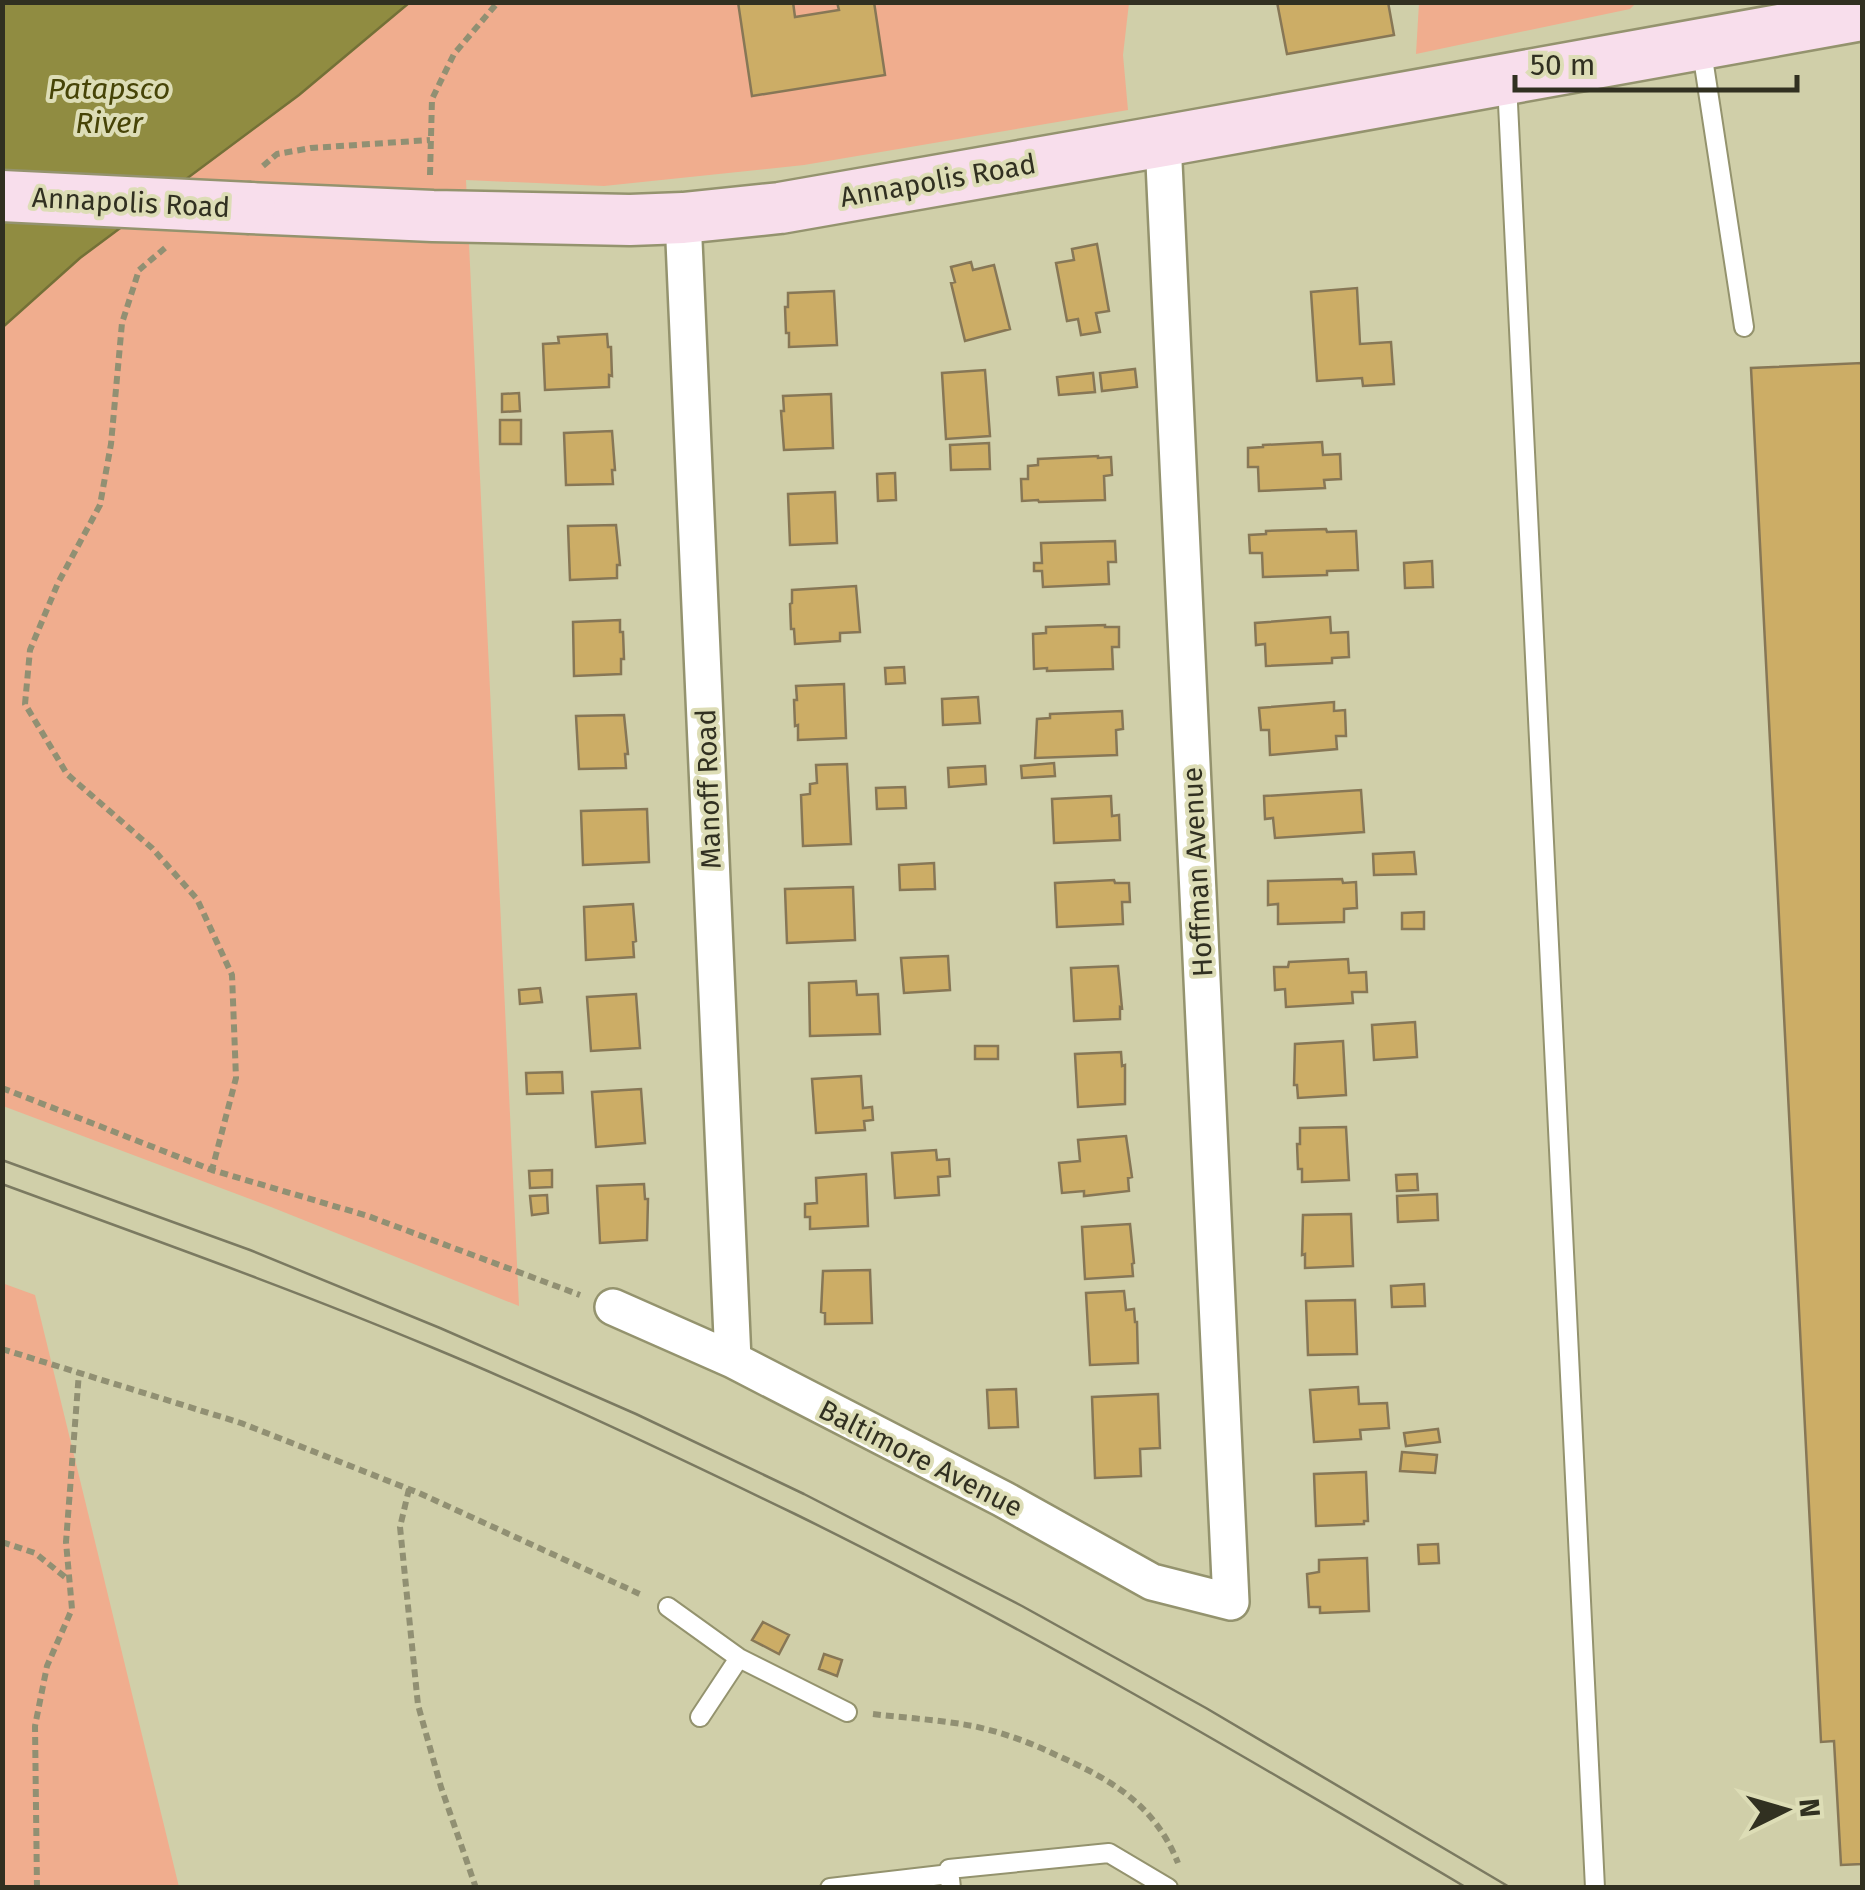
<svg xmlns="http://www.w3.org/2000/svg" width="1865" height="1890" font-family="'Fira Sans',sans-serif">
<style>
.green{fill:#f0ad8e}
.water{fill:#908c41;stroke:#747037;stroke-width:2.5}
.building{fill:#ccad66;stroke:#877756;stroke-width:2.5}
.lines{fill:none;stroke-linecap:round;stroke-linejoin:round}
.service-casing{stroke:#94936e;stroke-width:22}
.minor-casing{stroke:#94936e;stroke-width:40}
.secondary-casing{stroke:#94936e;stroke-width:55}
.path{stroke:#919073;stroke-width:6;stroke-dasharray:8 5;stroke-linecap:butt}
.service{stroke:#fff;stroke-width:18}
.minor{stroke:#fff;stroke-width:35}
.secondary{stroke:#f8deec;stroke-width:50}
.tram{stroke:#7b7a61;stroke-width:2.5}
.secondary-bridge-casing{stroke:#94936e;stroke-width:55;stroke-linecap:butt}
.secondary-bridge{stroke:#f8deec;stroke-width:50}
.labels{text-anchor:middle;stroke-width:8;stroke-linejoin:round;paint-order:stroke}
.street-label{font-size:28px;fill:#313021;stroke:#ddddb6}
.water-label{font-size:30px;font-style:italic;fill:#474407;stroke:#ddddb6}
</style>
<rect width="100%" height="100%" fill="#d0cfa9"/>
<!-- green -->
<path class="green" d="M2,3H1129L1123,55L1128,110L804,165L604,186L466,180L519,1306L271,1207L3,1106Z
M1419,3V2L1636,3L1630,9L1416,54Z
M2,1283L35,1295L179,1887H3Z"/>
<!-- water -->
<path class="water" d="M8,2L409,3L299,95L80,258L3,327V5Z"/>
<!-- building -->
<path class="building" d="M738,2H793L795,17L839,10L837,2H874L885,75L752,96Z
M1277,2H1388L1394,35L1287,54Z
M1097,244L1109,311L1096,313L1100,332L1081,335L1078,319L1067,321L1056,263L1074,260L1072,249Z
M971,262L973,270L994,265L1010,329L965,341L951,283L955,282L951,267Z
M1357,288L1360,344L1391,342L1394,384L1363,386L1362,378L1317,381L1311,292Z
M834,291L837,345L789,347V333H786L785,307H788V293Z
M607,334L608,347H611L612,376L609,375V387L545,390L543,344L559,343L558,337Z
M1862,363V1864L1841,1865L1834,1741L1821,1742L1751,368Z
M1135,369L1137,387L1102,391L1100,373Z
M985,370L990,436L946,439L942,373Z
M1093,373L1095,392L1059,395L1057,377Z
M519,393L520,411L502,412V394Z
M831,394L833,448L784,450L781,411H784L783,396Z
M500,420H521V444H500Z
M612,431L615,470H612L613,484L566,485L564,433Z
M1322,442L1323,455L1340,454L1341,479L1324,480L1325,488L1259,491L1258,467H1248V448L1263,447V445Z
M989,443L990,469L951,470L950,445Z
M1098,456V458L1111,457L1112,475L1104,476L1105,500L1039,502L1038,500L1022,501L1021,479H1028V466L1038,465V459Z
M895,473L896,500L878,501L877,474Z
M835,492L837,543L790,545L788,494Z
M616,525L620,565H617V578L570,580L568,526Z
M1326,529L1327,532L1356,531L1358,570L1327,571V575L1263,577L1262,553H1250L1249,535L1266,534V531Z
M1115,541L1116,562H1108L1109,584L1043,587L1042,571H1034V563H1042L1041,543Z
M1432,561L1433,587L1405,588L1404,563Z
M856,586L860,632L840,633V641L795,644L794,629H791L790,604L792,603V590Z
M1330,617L1331,633L1348,632L1349,657L1332,658V663L1266,666L1265,644L1256,645L1255,623Z
M620,620V632H623L624,659H621V674L574,676L573,622Z
M1105,625V627H1119V647H1112L1113,669L1047,671V668L1034,669L1033,634L1046,633V627Z
M904,667L905,683L886,684L885,668Z
M844,684L846,738L798,740V725L795,726L794,700H797L796,686Z
M978,697L980,723L943,725L942,699Z
M1334,702V711L1345,710L1346,736H1336L1337,749L1270,755L1269,730H1261L1259,708Z
M1122,711L1123,729L1116,730L1117,755L1035,758L1037,719L1050,718V714Z
M624,715L628,754H625L626,768L579,769L576,716Z
M1054,763L1055,776L1022,778L1021,766Z
M847,764L851,844L803,846L801,795L810,794V784L817,783L816,765Z
M985,766L986,784L949,787L948,768Z
M905,787L906,808L877,809L876,788Z
M1361,790L1364,832L1275,838L1273,818L1265,819L1264,796Z
M1111,796L1112,816L1119,815L1120,840L1054,843L1052,799Z
M647,809L649,862L583,865L581,811Z
M1414,852L1416,874L1374,875L1373,854Z
M934,863L935,889L900,890L899,865Z
M1342,879L1343,883L1356,882L1357,908L1344,909V922L1278,924V904L1268,905V881Z
M1114,880L1115,883H1129L1130,902H1122L1123,924L1057,927L1055,883Z
M853,887L855,940L787,943L785,889Z
M633,904L636,941L633,942L634,957L586,960L584,907Z
M1424,912V929H1402V913Z
M948,956L950,990L904,993L901,958Z
M1348,959L1349,973L1366,972L1367,992H1352L1353,1003L1286,1007L1285,989L1275,990L1274,967H1288L1289,962Z
M1118,966L1122,1008L1120,1007V1019L1074,1021L1071,968Z
M856,981L857,995L878,994L880,1034L810,1036L809,983Z
M540,988L542,1002L520,1004L519,990Z
M636,994L640,1048L591,1051L587,997Z
M1415,1022L1417,1057L1374,1060L1372,1025Z
M1343,1041L1346,1095L1298,1098L1297,1085H1294L1295,1044Z
M975,1046H998V1059H975Z
M1121,1052L1122,1066L1125,1065V1104L1078,1107L1075,1054Z
M562,1072L563,1093L527,1094L526,1073Z
M861,1076L863,1108L872,1107L873,1120L864,1121L865,1130L816,1133L812,1079Z
M641,1089L645,1143L596,1147L592,1092Z
M1346,1127L1349,1180L1302,1182V1169H1298L1297,1144H1300V1128Z
M1126,1136L1132,1177L1128,1178L1129,1191L1084,1196V1191L1062,1193L1059,1163L1080,1161L1078,1140Z
M936,1150L937,1160L949,1159L950,1176L938,1177L939,1195L895,1198L892,1153Z
M552,1170V1187L530,1188L529,1171Z
M866,1174L868,1226L810,1229V1217H805V1204L817,1203L816,1178Z
M1417,1174L1418,1190L1397,1191L1396,1175Z
M644,1184L645,1199H648L647,1240L600,1243L597,1186Z
M1437,1194L1438,1220L1398,1222L1397,1196Z
M547,1195L548,1213L532,1215L530,1196Z
M1351,1214L1353,1266L1305,1268V1254L1302,1255L1303,1215Z
M1130,1224L1134,1263L1132,1264L1133,1276L1085,1279L1082,1227Z
M870,1270L872,1323L825,1324V1313L821,1312L823,1271Z
M1424,1284L1425,1306L1392,1307L1391,1286Z
M1124,1291L1126,1310L1134,1309L1135,1322H1137L1138,1363L1090,1365L1086,1293Z
M1355,1300L1357,1354L1308,1355L1306,1301Z
M1358,1387L1359,1404L1387,1403L1389,1428L1360,1430L1361,1439L1314,1442L1310,1390Z
M1016,1389L1018,1427L989,1428L987,1390Z
M1158,1394L1160,1448L1140,1449L1141,1476L1095,1478L1092,1397Z
M1438,1429L1440,1442L1406,1446L1404,1433Z
M1402,1452L1437,1455L1435,1473L1400,1471Z
M1366,1472L1368,1521H1364V1524L1316,1526L1314,1474Z
M1438,1544L1439,1563L1419,1564L1418,1545Z
M1367,1558L1369,1611L1320,1613V1607H1309L1307,1574L1319,1572V1560Z
M763,1622L789,1635L779,1654L752,1640Z
M824,1654L842,1660L837,1676L819,1669Z"/>
<g class="lines">
<defs>
<path id="service" d="M1701,45L1744,327
M1507,83L1595,1888
M668,1607L739,1658L847,1712
M700,1717L739,1658
M830,1888L950,1874
M951,1888L949,1869L1109,1853L1168,1888"/>
<path id="minor" d="M683,218L733,1360
M613,1307L733,1360L1003,1499L1152,1582L1231,1602L1163,141"/>
<path id="secondary" d="M250,208L433,216L630,220L683,218L780,208L1163,141L1862,15"/>
</defs>
<!-- service casing -->
<use href="#service" class="service-casing"/>
<!-- minor casing -->
<use href="#minor" class="minor-casing"/>
<!-- secondary casing -->
<use href="#secondary" class="secondary-casing"/>
<!-- path -->
<path class="path" d="M263,166L277,154L311,148L430,140
M430,175L432,99L454,54L498,2
M165,248L139,270L122,323L111,444L100,505L58,583L30,650L25,704L67,774L152,848L197,899L232,975L236,1078L212,1170
M2,1088L212,1170L368,1216L580,1295
M2,1349L241,1423L419,1493L644,1596
M409,1489L400,1527L418,1705L441,1787L476,1888
M2,1542L35,1553L70,1581
M873,1714C906,1718 941,1720 973,1726C1001,1732 1029,1742 1054,1754C1110,1779 1154,1803 1178,1863
M37,1888L35,1726L47,1666L72,1609L66,1542L79,1372"/>
<!-- service -->
<use href="#service" class="service"/>
<!-- minor -->
<use href="#minor" class="minor"/>
<!-- secondary -->
<use href="#secondary" class="secondary"/>
<!-- tram -->
<path class="tram" d="M2,1160L250,1250L440,1328L636,1414L804,1494L1022,1606L1206,1708L1511,1888
M2,1184C146,1237 290,1288 431,1347C554,1398 675,1456 795,1514C1025,1627 1246,1757 1467,1888"/>
<defs>
<path id="secondary-bridge" d="M2,196L250,208"/>
</defs>
<!-- secondary-bridge casing -->
<use href="#secondary-bridge" class="secondary-bridge-casing"/>
<!-- secondary-bridge -->
<use href="#secondary-bridge" class="secondary-bridge"/>
</g>
<g class="labels">
<!-- street labels -->
<g class="street-label">
<text transform="translate(938 180) rotate(-10)" y="10">Annapolis Road</text>
<text transform="translate(131 202) rotate(3)" y="10">Annapolis Road</text>
<text transform="translate(708 789) rotate(-92)" y="10">Manoff Road</text>
<text transform="translate(1197 872) rotate(-93)" y="10">Hoffman Avenue</text>
<text transform="translate(921 1458) rotate(27)" y="10">Baltimore Avenue</text>
</g>
<!-- water labels -->
<g class="water-label">
<text x="109" y="99">Patapsco<tspan x="109" dy="34">River</tspan></text>
</g>
</g>
<!-- border -->
<rect width="1865" height="1890" fill="none" stroke="#313021" stroke-width="10"/>
<!-- north arrow -->
<g transform="translate(1785 1810) rotate(85)" stroke="#ddddb6" stroke-width="8" paint-order="stroke">
<path d="M0-8L18 38L0 25L-18 38Z" fill="#313021"/>
<text y="-15" font-size="28" font-weight="bold" text-anchor="middle" fill="#313021">N</text>
</g>
<!-- scale -->
<path d="M1515 75v15h282v-15" fill="none" stroke="#313021" stroke-width="5"/>
<text x="1530" y="75" font-size="30" fill="#313021" stroke="#ddddb6" stroke-width="8" paint-order="stroke">50 m</text>
</svg>
